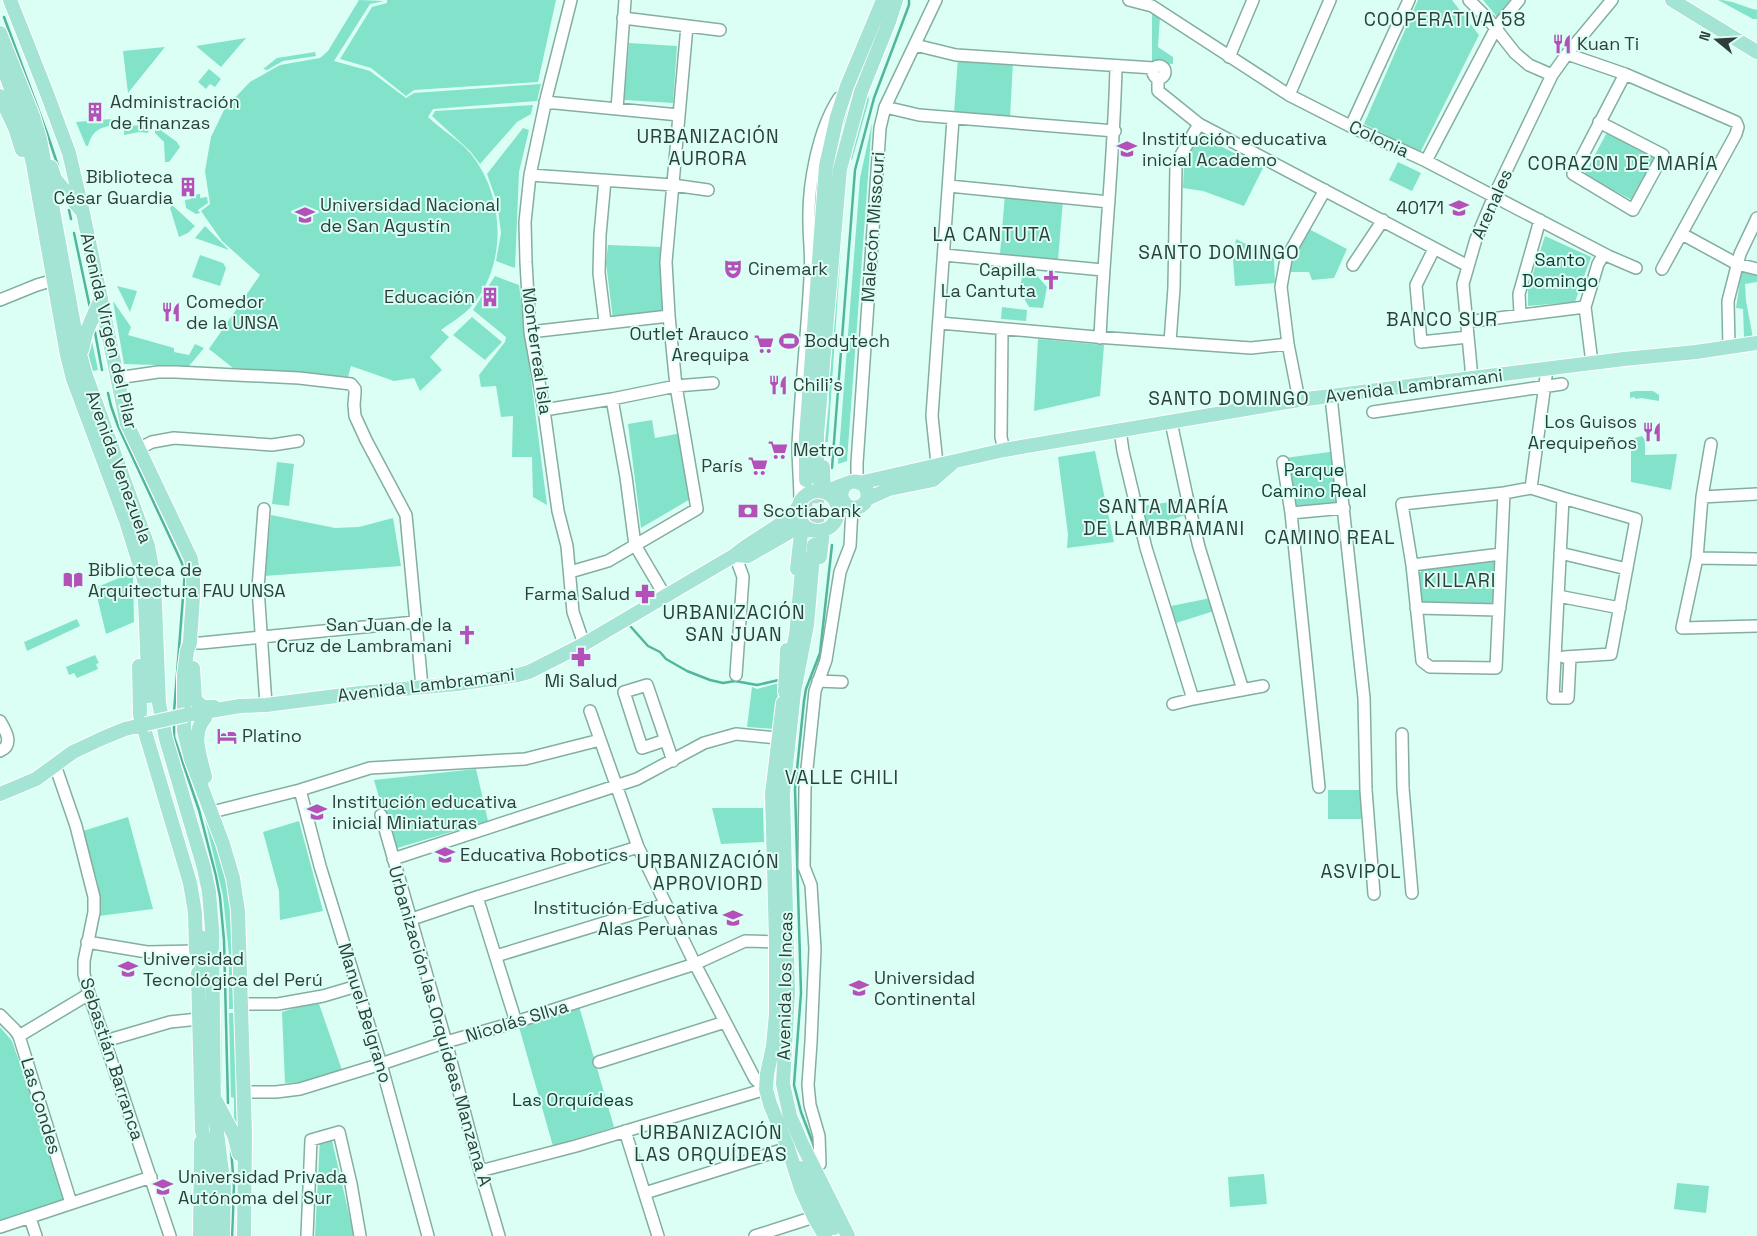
<svg xmlns="http://www.w3.org/2000/svg" width="1757" height="1236" font-family="'Space Grotesk',sans-serif">
<style>
.green{fill:#82e3ca}
.lines{fill:none;stroke-linecap:round;stroke-linejoin:round}
.stream{stroke:#52b59d;stroke-width:2.5}
.major-tunnel{stroke:#b8d9cf;stroke-width:14;stroke-dasharray:14 7;stroke-linecap:butt}
.minor-casing{stroke:#83aea1;stroke-width:14}
.major-casing{stroke:#fff;stroke-width:16}
.minor{stroke:#fff;stroke-width:11}
.major{stroke:#a4e4d4;stroke-width:14}
.major-bridge-casing{stroke:#fff;stroke-width:16;stroke-linecap:butt}
.major-bridge{stroke:#a4e4d4;stroke-width:14}
.labels{text-anchor:middle;stroke-width:4;stroke-linejoin:round;paint-order:stroke}
.poi-label{font-size:18px;fill:#2d3f3a;stroke:#dbfff4;text-anchor:start}
.street-label{font-size:18px;fill:#2d3f3a;stroke:#dbfff4}
.park-label{font-size:18px;fill:#103d33;stroke:#dbfff4}
.neighbourhood-label{font-size:19px;letter-spacing:1px;fill:#2d3f3a;stroke:#dbfff4}
</style>
<rect width="100%" height="100%" fill="#dbfff4"/>
<!-- green -->
<path class="green" d="M359,0L384,1L370,4L334,61L370,71L406,98L414,93L541,84L537,101L433,109L428,117C441,130 460,140 471,154C503,194 507,256 478,298C469,312 455,320 441,330L449,337L430,357L442,370L420,391L414,378L394,381L351,366L348,377L233,368L209,349L260,275L222,241L201,211L210,204L205,171L211,137L225,108L250,82L280,65L320,58L328,51Z
M387,0H556L538,82L414,90L406,96L371,68L340,59L372,7L387,3Z
M1418,0H1452L1479,35L1420,153L1364,124Z
M1483,0H1510L1497,17Z
M1718,0C1732,0 1744,7 1757,10V19H1753Z
M1152,13L1160,16L1158,47L1173,57V64L1152,63Z
M880,26L846,119L837,158H834L850,95Z
M246,38L221,67L196,46Z
M629,43L677,46L673,103L624,100Z
M165,47L128,93L123,51Z
M315,52L316,56L283,61L267,70L263,69L277,58Z
M958,58L1013,62L1010,117L954,113Z
M209,69L221,79L215,87L210,84L206,89L198,82Z
M867,90L869,100L852,160L850,158Z
M533,105L531,114L517,122L480,164L470,151L432,116L435,111Z
M112,119L109,126C96,129 92,133 88,146H86L76,122Z
M872,123L847,461L838,464L860,178Z
M147,125L149,126L148,133L139,132L124,135V126Z
M1611,125L1659,150L1634,201L1584,175Z
M523,128L529,130L519,172L515,268L496,261L501,233L497,202L487,174Z
M159,129L177,142L180,147L169,162H165L164,142L155,133V130Z
M1197,138L1211,141L1263,168L1244,206L1203,191L1183,188L1184,165Z
M1398,162L1421,173L1412,191L1389,180Z
M845,188L828,442H825L829,403L828,367Z
M200,194V198L207,197L208,203L198,210L200,213L196,214L186,208L185,200L191,199L190,195Z
M1005,194L1063,200L1058,260L1000,254Z
M172,205L195,226L188,233L179,237L170,208Z
M205,226L229,250L195,238Z
M1309,229L1347,249L1334,278L1312,280L1309,272H1290L1291,263Z
M1545,236L1591,257L1575,302L1528,306V289Z
M1236,239L1274,258L1275,283L1235,286L1233,259Z
M608,245L661,247L660,268L664,311L613,319L606,263Z
M200,255L223,263L226,268L220,286L192,277Z
M1742,268L1757,274V282L1745,284L1746,301L1753,338L1747,340L1744,337L1743,309L1736,308Z
M1023,270H1032L1047,287L1043,308L1029,307L1020,291Z
M495,276L519,285L547,505L533,497L532,457H512L513,416L501,417L496,386L481,387L479,375L505,342L506,337L473,310Z
M117,286L137,291L130,312Z
M113,301L131,327L128,335L174,348V352L189,355L195,344L204,348L189,366L124,364Z
M1002,307L1027,310L1026,321L1001,319Z
M472,317L502,342L485,360L453,335Z
M90,332L98,370L89,372L86,350Z
M1038,339L1104,345L1100,396L1034,411Z
M1636,391H1653L1659,395V401L1641,398L1636,399L1634,397L1630,398V392Z
M652,420L655,438L682,433L692,498L641,528L628,424Z
M1642,436L1645,440V455L1677,454L1671,490L1631,482V439Z
M1095,451L1114,542L1067,548L1068,534L1058,457Z
M1337,451L1343,503L1291,508L1285,458Z
M277,462L294,464L289,506L272,504Z
M1183,500L1186,515L1148,527L1143,506Z
M271,515L335,528L359,527L393,518L401,566L264,576Z
M1495,559L1493,604H1418L1415,579L1422,570Z
M131,573L133,577L134,622L106,634L95,588Z
M1211,598L1214,611L1176,623L1171,606Z
M77,619L80,626L27,651L24,642Z
M95,655L99,663L96,664L98,669L77,678L74,673L69,675L66,667Z
M779,683L774,729L747,727L752,687L757,689Z
M476,769L488,821L394,849L374,780Z
M1328,790H1361V819H1328Z
M200,797L226,873L231,895L236,1009H229V955L223,896Z
M712,808H763L764,842L721,844Z
M128,817L153,909L99,916L98,884L83,831Z
M299,821L323,911L280,920L279,891L263,832Z
M214,885L217,898L220,934L222,1085L219,1089Z
M318,1001L342,1070L307,1082L285,1083L282,1012Z
M579,1006L614,1127L553,1146L519,1027Z
M229,1013H236L239,1130L234,1128V1098L231,1097Z
M0,1027L12,1041L67,1200L0,1222Z
M331,1136L354,1236H315L320,1138Z
M1264,1174L1267,1204L1230,1207L1228,1177Z
M1677,1183L1709,1186L1706,1213L1674,1209Z"/>
<g class="lines">
<!-- stream -->
<path class="stream" d="M4,17L47,133L58,166
M69,210L71,219
M74,233L90,308
M94,327L102,370
M108,393L111,406L118,426L181,561L185,571L174,712
M832,468L855,170L874,98L909,5V0
M631,627L648,646L660,652L666,659L687,671L710,680L723,683L735,681L757,685L779,680
M174,723V737L199,810L216,876L220,897L224,940L228,1103
M814,1146L801,1112L794,1085L801,993L795,789L804,701L806,689L820,653L832,545
M231,1149L234,1186L232,1236"/>
<!-- major-tunnel -->
<path class="major-tunnel" d="M805,537L806,480
M814,545L817,520V478"/>
<defs>
<path id="minor" d="M571,0L547,95L530,175L525,222L526,262L530,332L544,410L558,511L567,546L573,612L584,644
M1129,0L1152,6L1289,95L1356,129L1426,161L1608,256L1636,268
M1469,0L1489,20L1515,53L1529,65L1552,75
M623,18L720,30
M915,45L956,55L1154,68
M1567,54L1625,74L1736,122L1738,127L1736,134L1662,269
M1229,57L1253,0
M1153 72a6 6 0 1 1 12 0a6 6 0 1 1-12 0Z
M1158,78V91L1199,124L1468,266
M1289,95L1330,0
M545,102L679,115
M885,107L919,115L1115,131
M617,109L625,0
M1599,122L1663,155L1633,210L1573,174L1625,74
M1351,126L1409,0
M1426,161L1496,28L1519,0
M530,175L673,185L708,190
M605,180L600,235L599,273L605,322
M949,186L1109,202
M1682,234L1737,264L1757,269
M1434,249L1416,285L1421,342L1468,337
M944,255L1103,270
M1353,265L1383,220
M0,300L37,285L54,280
M1520,314L1519,294L1540,220
M1466,322L1585,307
M940,323L1096,337L1251,348L1288,344
M1002,330L1001,437L1004,450
M530,332L669,316
M1100,338C1104,247 1114,157 1116,67
M1170,342L1174,288L1176,165L1178,160L1199,124
M1729,347L1728,301L1740,254L1757,218
M1592,363L1585,307L1598,264L1604,254
M117,378L158,372H176L299,378L351,384L355,389V393L354,405L355,416L366,440L406,515L422,687
M1472,378L1463,284L1476,239L1494,196L1552,75L1567,54L1612,0
M1331,397L1364,698L1366,790L1374,894
M612,399L626,477L635,545L665,596
M1299,400L1288,344L1281,287L1286,259L1325,190
M544,410L612,399L676,386L713,383
M1373,412L1562,384
M1171,422L1187,497L1199,547L1243,690
M1120,430L1123,451L1146,548L1193,699
M1711,444L1702,497L1697,558L1682,628L1757,626
M138,449L152,442L174,438L272,445L298,441
M1283,462L1291,513L1319,787
M938,473L932,416L953,119
M857,482V463L880,128L885,107L936,0
M1531,488L1547,369
M1504,493L1496,668L1430,667L1422,661L1412,565L1402,504L1504,493L1531,488L1563,498L1553,698H1568L1570,657
M1702,497L1757,494
M1563,498L1636,519L1611,654L1564,657
M800,502C800,483 798,464 798,445C801,389 807,334 810,278C812,259 809,241 809,222C808,184 818,130 839,98
M264,509L258,588L266,705
M1291,513L1344,508
M1560,553L1627,569
M735,555L743,577L736,675
M1697,558L1757,559
M1412,565L1501,554
M570,572L608,561L697,509L676,386L669,316L666,262L687,26
M1558,596L1620,608
M1416,608L1498,610
M190,643H201L415,622
M818,681L842,682
M1173,704L1193,699L1263,686
M590,711L638,847L695,964L755,1079L766,1089
M0,721C6,731 14,745 0,751
M1402,734L1403,788L1412,893
M666,740L642,748L624,692L647,685L673,761
M55,765L76,826L94,897V912L84,961V974L89,994L170,1236
M300,790L320,866L381,1064L428,1236
M212,812L300,790L370,768L525,759L600,740
M381,815L446,1042L480,1171L499,1236
M393,859L637,779L704,743L736,734L787,739
M477,897L516,1022
M412,919L477,897L638,847
M87,942L147,952L196,951
M496,956L666,904
M241,1004H278L323,996L357,986
M0,1015L15,1030L19,1036L71,1203
M19,1036L89,994
M105,1041L170,1022L208,1018
M599,1062L725,1022
M243,1092H276L300,1089L381,1064L446,1042L516,1022L695,964L745,941L784,942
M625,1131L658,1236
M820,1164L819,1136L810,1105L808,1085L811,1042L815,949L811,885L804,867L805,788L815,691L826,660L840,572L850,546L852,508
M480,1171L576,1146L766,1089
M645,1193L788,1148
M30,1218L36,1236
M0,1227L151,1177
M307,1236L311,1140L339,1132L351,1184L360,1236
M755,1236L814,1217"/>
<path id="major" d="M10,0L46,91L69,153L83,213L127,424L191,559C196,586 191,615 190,643L187,651L184,675V731L191,759L223,844L233,878L238,911L245,1133L244,1236
M1672,0L1757,52
M0,33L33,116L40,139L78,347L86,376L148,546L154,579L159,703L166,739L204,868L209,892L212,929L214,1108L224,1188L223,1236
M0,59L23,121L33,164L67,355L73,379L126,521L144,579L149,696
M0,96L15,128L22,150
M51,167L55,179L81,210
M82,350L86,333L101,298
M823,467L824,492
M817,478V435L824,352L840,169L861,92L889,22L896,0
M806,480V437L826,166L837,117L847,86L883,0
M859,483L1004,450L1299,400L1472,378L1624,359L1696,352L1757,343
M798 511a20 20 0 1 1 40 0a20 20 0 1 1-40 0Z
M825,492C833,489 843,484 851,482C871,478 875,509 851,508C840,502 838,491 848,483
M867,499L889,489L933,480L954,462
M814,545L807,625L794,692L783,793L788,992L783,1084L790,1116L803,1146L848,1236
M735,555L748,556L788,533L801,523
M820,557L823,531
M797,569L802,525
M791,659L796,635L803,559
M139,666L140,715L190,883L195,913L196,951
M193,668L195,700L203,707H214
M785,692L787,650
M783,703L772,794L776,942V1014L773,1046L767,1074L766,1089L770,1104L788,1148L801,1189L814,1217L825,1236
M186,715L240,706L266,705L360,693L457,684L518,675L529,672L584,644L735,555C755,537 781,529 798,507
M205,718C190,734 201,758 205,777
M0,794L36,779L73,752L103,738L125,729L146,724
M198,973L202,1131C215,1165 215,1200 213,1236
M199,981L202,968L203,938
M216,1101L234,1135L239,1154
M800,1168L834,1228
M200,1236L201,1142"/>
</defs>
<!-- minor casing -->
<use href="#minor" class="minor-casing"/>
<!-- major casing -->
<use href="#major" class="major-casing"/>
<!-- minor -->
<use href="#minor" class="minor"/>
<!-- major -->
<use href="#major" class="major"/>
<defs>
<path id="major-bridge" d="M146,724L186,715"/>
</defs>
<!-- major-bridge casing -->
<use href="#major-bridge" class="major-bridge-casing"/>
<!-- major-bridge -->
<use href="#major-bridge" class="major-bridge"/>
</g>
<!-- icons -->
<defs>
<symbol id="restaurant-bare" viewBox="-9 -9 18 18"><path d="M-5-6h1v4h1v-4h1v4h1v-4h1v5L-1.5 .5V6h-2V.5L-5-1ZM5-6V6H3V1.5H1.5Q1.5-4 5-6Z" fill="#b351b9" stroke="#dbfff4" stroke-width="2.5" paint-order="stroke"/></symbol>
<symbol id="building-bare" viewBox="-9 -9 18 18"><path d="M-4-6H4V6H1V3H-1V6H-4ZM-2.5-4.3h1.7v1.8h-1.7ZM.8-4.3h1.7v1.8H.8ZM-2.5-1h1.7V.8h-1.7ZM.8-1h1.7V.8H.8Z" fill="#b351b9" stroke="#dbfff4" stroke-width="2.5" paint-order="stroke"/></symbol>
<symbol id="school-bare" viewBox="-9 -9 18 18"><path d="M0-5L7-2L0 1L-7-2ZM-4 1L0 2.5L4 1V4Q0 6-4 4Z" fill="#b351b9" stroke="#dbfff4" stroke-width="2.5" paint-order="stroke"/></symbol>
<symbol id="university-bare" viewBox="-9 -9 18 18"><path d="M0-5L7-2L0 1L-7-2ZM-4 1L0 2.5L4 1V4Q0 6-4 4Z" fill="#b351b9" stroke="#dbfff4" stroke-width="2.5" paint-order="stroke"/></symbol>
<symbol id="theatre-bare" viewBox="-9 -9 18 18"><path d="M-5-5.5Q0-4 5-5.5V0Q5 5 0 6Q-5 5-5 0ZM-3.3-2.5H-1v1.5H-3.3ZM1-2.5H3.3v1.5H1ZM-2.8 1Q0 5.5 2.8 1Z" fill="#b351b9" stroke="#dbfff4" stroke-width="2.5" paint-order="stroke"/></symbol>
<symbol id="church-bare" viewBox="-9 -9 18 18"><path d="M-1.2-6h2.4v3.5h3.3v2.4h-3.3V6h-2.4V-.1h-3.3v-2.4h3.3Z" fill="#b351b9" stroke="#dbfff4" stroke-width="2.5" paint-order="stroke"/></symbol>
<symbol id="stadium-bare" viewBox="-9 -9 18 18"><path d="M0-5a6.5 5 0 1 0 0 10a6.5 5 0 1 0 0-10ZM-3.5-1.8h7v3.6h-7Z" fill="#b351b9" stroke="#dbfff4" stroke-width="2.5" paint-order="stroke"/></symbol>
<symbol id="supermarket-bare" viewBox="-9 -9 18 18"><path d="M-6-5.5h2.5l.6 2H6L4.5 2H-2.5L-4.4-4H-6ZM-1.5 3.2a1.3 1.3 0 1 0 .1 0ZM3 3.2a1.3 1.3 0 1 0 .1 0Z" fill="#b351b9" stroke="#dbfff4" stroke-width="2.5" paint-order="stroke"/></symbol>
<symbol id="bank-bare" viewBox="-9 -9 18 18"><path d="M-6-4H6V4H-6ZM0-2.3a2.3 2.3 0 1 0 0 4.6a2.3 2.3 0 1 0 0-4.6Z" fill="#b351b9" stroke="#dbfff4" stroke-width="2.5" paint-order="stroke"/></symbol>
<symbol id="library-bare" viewBox="-9 -9 18 18"><path d="M-6-4Q-3-5.5-.7-3.5V5Q-3 3-6 4ZM6-4Q3-5.5 .7-3.5V5Q3 3 6 4Z" fill="#b351b9" stroke="#dbfff4" stroke-width="2.5" paint-order="stroke"/></symbol>
<symbol id="pharmacy-bare" viewBox="-9 -9 18 18"><path d="M-2-6h4v4h4v4h-4v4h-4v-4h-4v-4h4Z" fill="#b351b9" stroke="#dbfff4" stroke-width="2.5" paint-order="stroke"/></symbol>
<symbol id="hotel-bare" viewBox="-9 -9 18 18"><path d="M-6-4.5h1.5V1H6V5H4.5V3h-9V5H-6ZM-4 0a1.8 1.8 0 1 1 3.6 0ZM.5 0V-2.5h3Q6-2.5 6 0Z" fill="#b351b9" stroke="#dbfff4" stroke-width="2.5" paint-order="stroke"/></symbol>
</defs>
<g fill-rule="evenodd">
<use href="#restaurant-bare" x="1548" y="30" width="28" height="28"/>
<use href="#building-bare" x="81" y="98" width="28" height="28"/>
<use href="#school-bare" x="1113" y="135" width="28" height="28"/>
<use href="#building-bare" x="174" y="173" width="28" height="28"/>
<use href="#school-bare" x="1445" y="194" width="28" height="28"/>
<use href="#university-bare" x="291" y="201" width="28" height="28"/>
<use href="#theatre-bare" x="719" y="255" width="28" height="28"/>
<use href="#church-bare" x="1037" y="266" width="28" height="28"/>
<use href="#building-bare" x="476" y="283" width="28" height="28"/>
<use href="#restaurant-bare" x="157" y="298" width="28" height="28"/>
<use href="#stadium-bare" x="775" y="327" width="28" height="28"/>
<use href="#supermarket-bare" x="750" y="330" width="28" height="28"/>
<use href="#restaurant-bare" x="764" y="371" width="28" height="28"/>
<use href="#restaurant-bare" x="1638" y="418" width="28" height="28"/>
<use href="#supermarket-bare" x="764" y="436" width="28" height="28"/>
<use href="#supermarket-bare" x="744" y="452" width="28" height="28"/>
<use href="#bank-bare" x="734" y="497" width="28" height="28"/>
<use href="#library-bare" x="59" y="566" width="28" height="28"/>
<use href="#pharmacy-bare" x="631" y="580" width="28" height="28"/>
<use href="#church-bare" x="453" y="621" width="28" height="28"/>
<use href="#pharmacy-bare" x="567" y="643" width="28" height="28"/>
<use href="#hotel-bare" x="213" y="722" width="28" height="28"/>
<use href="#school-bare" x="303" y="798" width="28" height="28"/>
<use href="#school-bare" x="431" y="841" width="28" height="28"/>
<use href="#school-bare" x="719" y="904" width="28" height="28"/>
<use href="#university-bare" x="114" y="955" width="28" height="28"/>
<use href="#university-bare" x="845" y="974" width="28" height="28"/>
<use href="#university-bare" x="149" y="1173" width="28" height="28"/>
</g>
<g class="labels">
<!-- poi labels -->
<g class="poi-label">
<text x="1577" y="50">Kuan Ti</text>
<text x="110" y="108">Administración<tspan x="110" dy="21">de finanzas</tspan></text>
<text x="1142" y="145">Institución educativa<tspan x="1142" dy="21">inicial Academo</tspan></text>
<text x="173" y="183" text-anchor="end">Biblioteca<tspan x="173" dy="21">César Guardia</tspan></text>
<text x="320" y="211">Universidad Nacional<tspan x="320" dy="21">de San Agustín</tspan></text>
<text x="1444" y="214" text-anchor="end">40171</text>
<text x="748" y="275">Cinemark</text>
<text x="1036" y="276" text-anchor="end">Capilla<tspan x="1036" dy="21">La Cantuta</tspan></text>
<text x="475" y="303" text-anchor="end">Educación</text>
<text x="186" y="308">Comedor<tspan x="186" dy="21">de la UNSA</tspan></text>
<text x="749" y="340" text-anchor="end">Outlet Arauco<tspan x="749" dy="21">Arequipa</tspan></text>
<text x="804" y="347">Bodytech</text>
<text x="793" y="391">Chili's</text>
<text x="1637" y="428" text-anchor="end">Los Guisos<tspan x="1637" dy="21">Arequipeños</tspan></text>
<text x="793" y="456">Metro</text>
<text x="743" y="472" text-anchor="end">París</text>
<text x="763" y="517">Scotiabank</text>
<text x="88" y="576">Biblioteca de<tspan x="88" dy="21">Arquitectura FAU UNSA</tspan></text>
<text x="630" y="600" text-anchor="end">Farma Salud</text>
<text x="452" y="631" text-anchor="end">San Juan de la<tspan x="452" dy="21">Cruz de Lambramani</tspan></text>
<text x="581" y="687" text-anchor="middle">Mi Salud</text>
<text x="242" y="742">Platino</text>
<text x="332" y="808">Institución educativa<tspan x="332" dy="21">inicial Miniaturas</tspan></text>
<text x="460" y="861">Educativa Robotics</text>
<text x="718" y="914" text-anchor="end">Institución Educativa<tspan x="718" dy="21">Alas Peruanas</tspan></text>
<text x="143" y="965">Universidad<tspan x="143" dy="21">Tecnológica del Perú</tspan></text>
<text x="874" y="984">Universidad<tspan x="874" dy="21">Continental</tspan></text>
<text x="178" y="1183">Universidad Privada<tspan x="178" dy="21">Autónoma del Sur</tspan></text>
</g>
<!-- street labels -->
<g class="street-label">
<text transform="translate(1379 139) rotate(25)" y="6">Colonia</text>
<text transform="translate(1492 204) rotate(-66)" y="6">Arenales</text>
<text transform="translate(873 227) rotate(-86)" y="6">Malecón Missouri</text>
<text transform="translate(109 331) rotate(77)" y="6">Avenida Virgen del Pilar</text>
<text transform="translate(537 351) rotate(82)" y="6">Monterreal Isla</text>
<text transform="translate(1414 386) rotate(-7)" y="6">Avenida Lambramani</text>
<text transform="translate(119 467) rotate(70)" y="6">Avenida Venezuela</text>
<text transform="translate(426 685) rotate(-7)" y="6">Avenida Lambramani</text>
<text transform="translate(785 986) rotate(-89)" y="6">Avenida los Incas</text>
<text transform="translate(365 1013) rotate(73)" y="6">Manuel Belgrano</text>
<text transform="translate(517 1021) rotate(-17)" y="6">Nicolás SIlva</text>
<text transform="translate(440 1026) rotate(74)" y="6">Urbanización las Orquídeas Manzana A</text>
<text transform="translate(112 1059) rotate(72)" y="6">Sebastián Barranca</text>
<text transform="translate(41 1106) rotate(73)" y="6">Las Condes</text>
</g>
<!-- park labels -->
<g class="park-label">
<text x="1560" y="266">Santo<tspan x="1560" dy="21">Domingo</tspan></text>
<text x="1314" y="476">Parque<tspan x="1314" dy="21">Camino Real</tspan></text>
<text x="573" y="1106">Las Orquídeas</text>
</g>
<!-- neighbourhood labels -->
<g class="neighbourhood-label">
<text x="1445" y="26">COOPERATIVA 58</text>
<text x="708" y="143">URBANIZACIÓN<tspan x="708" dy="22">AURORA</tspan></text>
<text x="1623" y="170">CORAZON DE MARÍA</text>
<text x="992" y="241">LA CANTUTA</text>
<text x="1219" y="259">SANTO DOMINGO</text>
<text x="1442" y="326">BANCO SUR</text>
<text x="1229" y="405">SANTO DOMINGO</text>
<text x="1164" y="513">SANTA MARÍA<tspan x="1164" dy="22">DE LAMBRAMANI</tspan></text>
<text x="1330" y="544">CAMINO REAL</text>
<text x="1460" y="587">KILLARI</text>
<text x="734" y="619">URBANIZACIÓN<tspan x="734" dy="22">SAN JUAN</tspan></text>
<text x="842" y="784">VALLE CHILI</text>
<text x="708" y="868">URBANIZACIÓN<tspan x="708" dy="22">APROVIORD</tspan></text>
<text x="1361" y="878">ASVIPOL</text>
<text x="711" y="1139">URBANIZACIÓN<tspan x="711" dy="22">LAS ORQUÍDEAS</tspan></text>
</g>
</g>
<!-- north arrow -->
<g transform="translate(1717 40) rotate(288)" stroke="#dbfff4" stroke-width="4" paint-order="stroke">
<path d="M0-4L9 19L0 12L-9 19Z" fill="#2d3f3a"/>
<text y="-8" font-size="14" font-weight="bold" text-anchor="middle" fill="#2d3f3a">N</text>
</g>
</svg>
